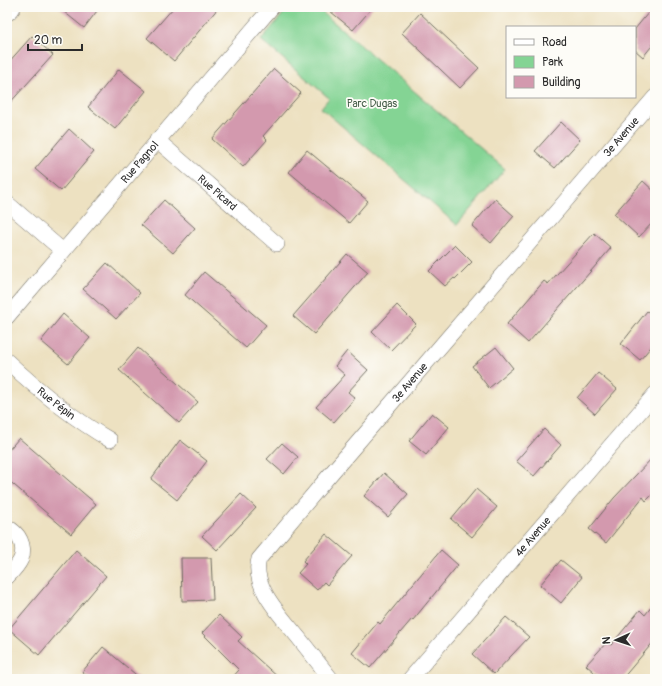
<svg xmlns="http://www.w3.org/2000/svg" width="662" height="686" font-family="Pangolin,sans-serif">
<style>
.green{fill:#84d494;stroke:#588060}
.building{fill:#d399ae}
.lines{fill:none;stroke-linecap:round;stroke-linejoin:round}
.street-casing{stroke:#6f6b60;stroke-width:16}
.secondary-casing{stroke:#6f6b60;stroke-width:22}
.street{stroke:#fff;stroke-width:15}
.secondary{stroke:#fff;stroke-width:21}
.labels{text-anchor:middle;stroke-width:3.5;stroke-linejoin:round;paint-order:stroke}
.park-label{font-size:11px;fill:#465e4a;stroke:#fdfcf7}
.street-label{font-size:11px;fill:#2b2b2b;stroke:#fdfcf7}
</style>
<rect width="100%" height="100%" fill="#fdfcf7"/>
<filter id="ink" filterUnits="userSpaceOnUse"><feTurbulence type="fractalNoise" baseFrequency=".025" numOctaves="2"/><feDisplacementMap in="SourceGraphic" scale="8" xChannelSelector="R" yChannelSelector="G"/><feConvolveMatrix kernelMatrix="1 2 1 2 8 2 1 2 1" color-interpolation-filters="sRGB"/></filter>
<filter id="wash" filterUnits="userSpaceOnUse"><feTurbulence type="fractalNoise" baseFrequency=".012" numOctaves="4" result="noise"/><feDisplacementMap in="SourceGraphic" scale="16" xChannelSelector="R" yChannelSelector="G"/><feGaussianBlur stdDeviation="0.9" result="paint"/><feColorMatrix in="noise" values="0 0 0 0 0 0 0 0 0 0 0 0 0 0 0 0 0 1.4 0 .05"/><feComposite in="paint" operator="in"/></filter>
<g filter="url(#wash)">
<rect width="100%" height="100%" fill="#ede1c1"/>
<!-- green -->
<path class="green" d="M289,7H316L505,169L457,225L321,108L329,98L261,40Z"/>
<g id="blocks">
<!-- building -->
<path class="building" d="M58,7H100L84,28Z
M174,7H219L174,61L147,38Z
M325,7H373L353,30Z
M653,7H655V42L643,57L635,50V29Z
M420,13L479,68L460,88L402,33Z
M32,36L53,55L7,106V64Z
M119,69L146,91L115,129L88,107Z
M274,69L301,93L263,136L267,140L243,167L212,139Z
M561,122L580,140L555,168L535,151Z
M69,129L94,152L61,191L35,169Z
M307,150L368,201L349,223L289,172Z
M643,181L655,192V220L639,237L614,214Z
M495,199L514,216L491,243L472,226Z
M164,200L195,228L173,253L141,225Z
M594,233L611,248L528,343L507,324L544,281L548,284Z
M455,245L472,262L455,279L454,278L445,286L429,271Z
M347,254L368,272L314,334L293,316Z
M107,263L140,293L116,319L83,289Z
M204,272L266,325L246,348L185,295Z
M397,305L416,324L391,350L372,332Z
M647,311L655,317V342L640,360L621,344Z
M63,314L90,338L68,364L41,341Z
M496,347L513,368L489,388L472,366Z
M138,348L198,402L179,423L119,370Z
M347,351L368,370L348,392L355,398L334,422L316,407L345,375L335,366Z
M598,373L617,389L595,414L577,398Z
M432,413L449,427L426,455L409,441Z
M544,429L561,445L534,476L516,461Z
M19,438L96,504L71,534L7,479V452Z
M180,440L207,461L177,500L151,479Z
M282,443L298,457L284,474L267,459Z
M655,455V492L646,501L643,497L606,543L589,529L614,498Z
M384,473L408,494L388,517L364,496Z
M476,489L497,507L472,537L451,519Z
M241,494L256,508L217,550L202,536Z
M326,534L352,556L327,585L324,582L317,590L298,573L306,564L303,561Z
M76,550L106,576L39,655L9,629Z
M441,550L458,565L413,620L412,619L370,668L352,653L378,622L380,624Z
M181,558H211L213,600L182,601Z
M561,560L582,577L561,603L540,585Z
M655,602V640L622,679H602L586,665L607,642L611,645L640,610L645,615Z
M219,615L242,637L238,641L280,679H231L239,670L202,633Z
M506,617L529,637L494,674L472,654Z
M103,647L141,679H91L82,672Z"/>
</g>
</g>
<g filter="url(#ink)">
<use href="#blocks" fill-opacity="0" stroke="#6f6b60" stroke-width="1"/>
<g class="lines">
<defs>
<g id="street">
<path id="s1" d="M157,140L277,244"/>
<path d="M7,203L63,251"/>
<path id="s2" d="M7,317L272,7"/>
<path id="s3" d="M7,361C39,391 72,418 110,440"/>
<path d="M7,527C19,533 26,546 21,559C18,566 12,572 7,577"/>
<path id="s4" d="M331,679C320,665 309,651 298,637C282,617 251,586 259,559L328,477L655,97"/>
<path id="s5" d="M410,679L655,394"/>
</g>
<path id="secondary" d="M7,10L10,7"/>
</defs>
<!-- street casing -->
<use href="#street" class="street-casing"/>
<!-- secondary casing -->
<use href="#secondary" class="secondary-casing"/>
<!-- street -->
<use href="#street" class="street"/>
<!-- secondary -->
<use href="#secondary" class="secondary"/>
</g>
</g>
<g class="labels">
<!-- park labels -->
<g class="park-label">
<text x="372" y="107">Parc Dugas</text>
</g>
<!-- street labels -->
<g class="street-label">
<text dy="4" stroke="none"><textPath href="#s4" startOffset="700">3e Avenue</textPath></text>
<text dy="4" stroke="none"><textPath href="#s2" startOffset="204">Rue Pagnol</textPath></text>
<text dy="4" stroke="none"><textPath href="#s1" startOffset="80">Rue Picard</textPath></text>
<text dy="4" stroke="none"><textPath href="#s4" startOffset="376">3e Avenue</textPath></text>
<text dy="4" stroke="none"><textPath href="#s3" startOffset="65">Rue Pépin</textPath></text>
<text dy="4" stroke="none"><textPath href="#s5" startOffset="188">4e Avenue</textPath></text>
</g>
</g>
<!-- margin -->
<rect width="662" height="686" fill="none" stroke="#fdfcf7" stroke-width="24"/>
<!-- legend -->
<rect x="506" y="26" width="130" height="72" fill="#fdfcf7" stroke="#a9a8a5"/>
<rect x="514" y="39" width="20" height="6" fill="#ffffff" stroke="#a9a8a5"/>
<text x="542" y="46" font-size="12" fill="#2b2b2b">Road</text>
<rect x="514" y="56" width="20" height="12" fill="#84d494" stroke="#a9a8a5"/>
<text x="542" y="66" font-size="12" fill="#2b2b2b">Park</text>
<rect x="514" y="76" width="20" height="12" fill="#d399ae" stroke="#a9a8a5"/>
<text x="542" y="86" font-size="12" fill="#2b2b2b">Building</text>
<!-- north arrow -->
<g transform="translate(616 640) rotate(267)" stroke="#fdfcf7" stroke-width="3" paint-order="stroke">
<path d="M0-3L7 15L0 10L-7 15Z" fill="#2b2b2b"/>
<text y="-6" font-size="11" font-weight="bold" text-anchor="middle" fill="#2b2b2b">N</text>
</g>
<!-- scale -->
<path d="M28 44v6h54v-6" fill="none" stroke="#2b2b2b" stroke-width="2"/>
<text x="34" y="44" font-size="12" fill="#2b2b2b" stroke="#fdfcf7" stroke-width="3" paint-order="stroke">20 m</text>
</svg>
